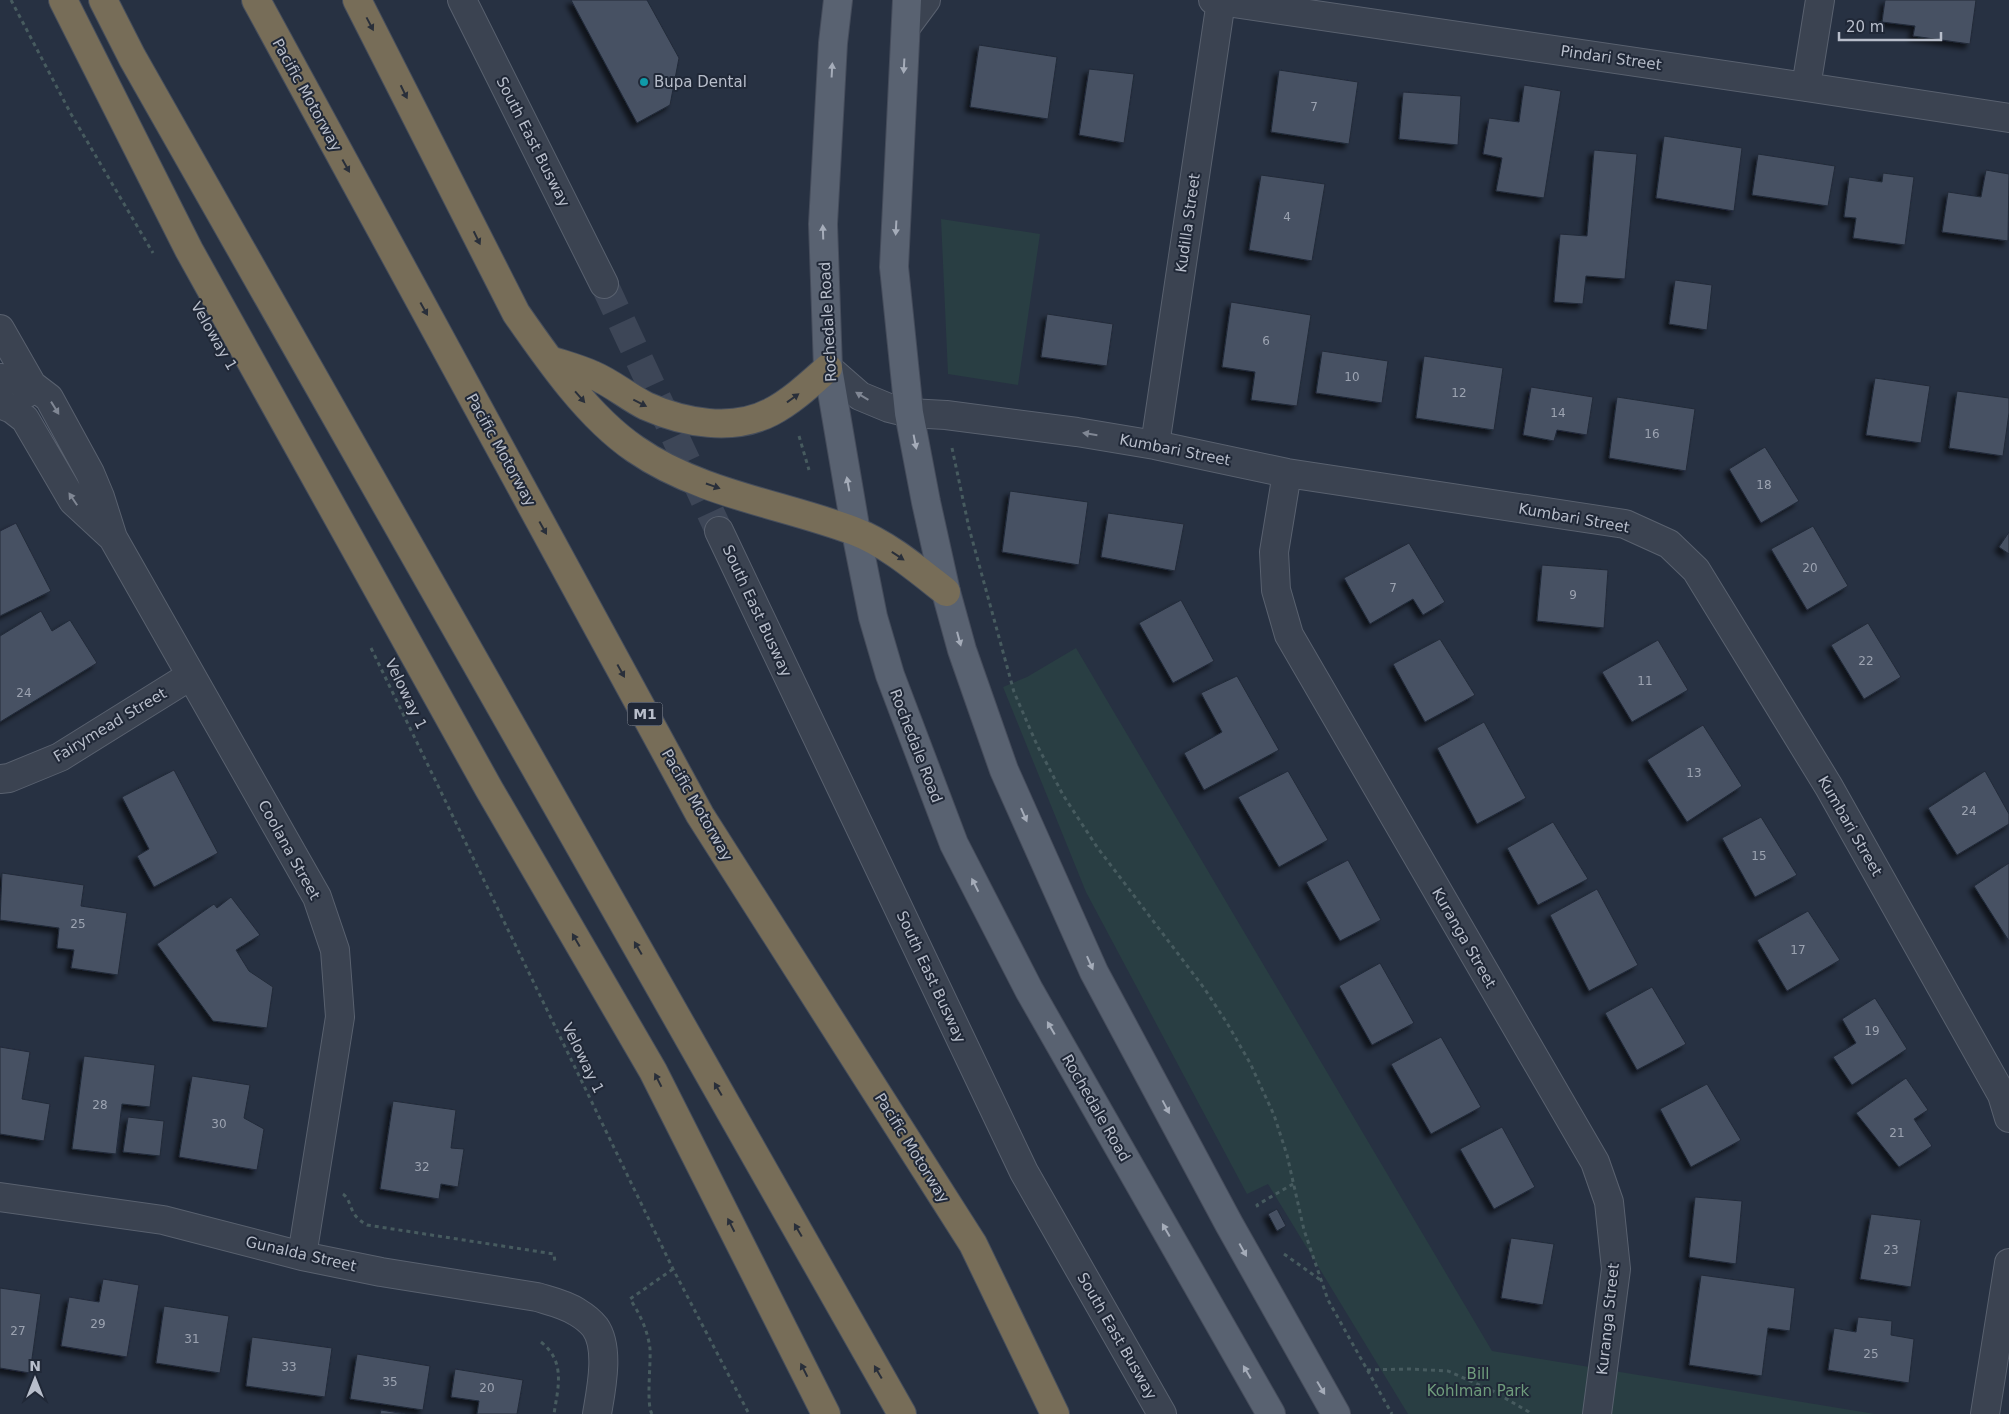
<svg xmlns="http://www.w3.org/2000/svg" width="2009" height="1414" font-family="'DejaVu Sans',sans-serif">
<style>
.park{fill:#293e43}
.building{fill:#465163;stroke:#222a39;filter:url(#shadow)}
.lines{fill:none;stroke-linecap:round;stroke-linejoin:round}
.minor-tunnel{stroke:#3d4657;stroke-width:28;stroke-dasharray:28 14;stroke-linecap:butt}
.minor-casing{stroke:#59616f;stroke-width:30}
.major-casing{stroke:#454c5b;stroke-width:30}
.highway-casing{stroke:#464e5c;stroke-width:30}
.path{stroke:#475b5f;stroke-width:3;stroke-dasharray:4 4;stroke-linecap:butt}
.minor{stroke:#3b4351;stroke-width:28}
.major{stroke:#596271;stroke-width:28}
.highway{stroke:#776d58;stroke-width:28}
.oneway{fill:#292f3a}
.oneway2{fill:#a5acb9}
.oneway3{fill:#808794}
.culture-dot{fill:#0f9aa8;stroke:#202837;stroke-width:2}
.labels{text-anchor:middle;stroke-width:4;stroke-linejoin:round;paint-order:stroke}
.number-label{font-size:12px;fill:#9ca3b1}
.shield{fill:#202837;stroke:#8a919f;stroke-width:1}
.shield-label{font-size:14px;font-weight:bold;fill:#b8becb}
.street-label{font-size:15px;fill:#b8becb;stroke:#202837}
.poi-label{font-size:15px;fill:#b8becb;stroke:#202837;text-anchor:start}
.park-label{font-size:15px;fill:#6f9c7c;stroke:#202837}
</style>
<defs>
<filter id="shadow"><feDropShadow dx="-4.5" dy="4.5" stdDeviation="2.5" flood-color="#0009"/></filter>
</defs>
<rect width="100%" height="100%" fill="#273142"/>
<!-- park -->
<path class="park" d="M941,219L1040,234L1018,385L948,374Z
M1076,648L1492,1351L1875,1414H1408L1268,1184L1247,1194L1086,892L1003,687L1027,677Z"/>
<!-- building -->
<path class="building" d="M571,0H647L679,58L670,105L637,123Z
M1885,0H1976L1970,44L1913,36L1915,26L1882,22Z
M979,45L1057,57L1048,119L970,107Z
M1089,69L1134,74L1124,143L1079,135Z
M1279,70L1358,82L1349,144L1271,132Z
M1524,85L1561,91L1544,198L1496,191L1502,158L1483,154L1489,118L1519,122Z
M1403,92L1461,96L1458,145L1399,139Z
M1664,136L1742,148L1734,211L1656,198Z
M1594,150L1637,154L1625,279L1586,276L1583,304L1554,302L1560,234L1587,236Z
M1758,154L1835,166L1828,206L1752,195Z
M1986,170L2009,174L2008,241L1942,232L1948,192L1981,197Z
M1883,173L1914,177L1905,245L1853,238L1856,218L1844,217L1849,177L1882,182Z
M1261,175L1325,184L1312,261L1249,250Z
M1675,280L1712,285L1707,330L1669,324Z
M1231,302L1311,315L1297,406L1251,400L1255,372L1222,367Z
M1047,314L1113,324L1107,366L1041,357Z
M1322,351L1388,361L1382,403L1316,393Z
M1424,356L1503,368L1494,430L1416,418Z
M1875,378L1930,386L1921,443L1866,435Z
M1531,387L1593,397L1587,435L1557,430L1554,441L1523,435Z
M1957,391L2009,398V413L2003,456L1949,448Z
M1617,397L1695,409L1686,471L1609,458Z
M1765,447L1799,501L1761,523L1729,469Z
M1010,491L1088,502L1079,565L1002,552Z
M1108,513L1184,524L1175,571L1101,557Z
M16,523L51,591L0,616V531Z
M1813,526L1848,586L1807,610L1771,549Z
M2009,532V554L1999,547Z
M1409,543L1445,602L1423,615L1413,599L1370,624L1344,578Z
M1542,565L1608,570L1604,628L1537,621Z
M1181,600L1214,661L1173,683L1139,623Z
M41,611L52,631L70,620L97,663L0,722V636Z
M1868,623L1901,677L1864,699L1831,645Z
M1440,639L1475,695L1425,722L1393,664Z
M1658,640L1688,690L1632,722L1602,672Z
M1237,676L1279,750L1204,790L1184,753L1222,732L1201,693Z
M1484,722L1526,798L1477,824L1437,748Z
M1703,725L1742,786L1687,822L1647,760Z
M174,770L218,853L154,887L137,856L149,849L122,797Z
M1288,771L1328,840L1279,867L1238,797Z
M1985,771L2009,814V824L1957,855L1928,808Z
M1761,817L1797,875L1755,897L1722,838Z
M1553,822L1588,879L1538,905L1507,848Z
M1348,860L1381,920L1340,941L1306,882Z
M2009,863V941L1974,886Z
M2,873L84,885L81,906L127,913L118,975L71,968L74,950L57,948L59,928L0,920Z
M1597,889L1638,965L1589,991L1550,915Z
M231,897L260,935L236,950L249,971L273,987L267,1028L213,1021L157,944L214,904L217,908Z
M1808,911L1840,960L1787,991L1757,940Z
M1380,963L1414,1023L1372,1045L1339,986Z
M1652,987L1686,1044L1637,1070L1605,1013Z
M1875,998L1907,1049L1852,1085L1833,1057L1856,1043L1842,1019Z
M1441,1037L1481,1107L1431,1134L1391,1064Z
M0,1047L30,1052L22,1099L50,1104L44,1141L0,1134Z
M84,1056L155,1065L150,1107L122,1104L116,1154L72,1149Z
M192,1076L250,1085L244,1118L264,1129L257,1170L179,1157Z
M1906,1078L1928,1110L1914,1119L1932,1146L1899,1167L1856,1113Z
M1707,1084L1741,1140L1691,1167L1660,1109Z
M393,1101L456,1110L451,1148L464,1149L458,1187L441,1184L439,1199L380,1189Z
M128,1117L164,1121L160,1156L123,1152Z
M1502,1127L1535,1187L1494,1209L1460,1149Z
M1695,1197L1742,1201L1736,1264L1689,1257Z
M1277,1209L1286,1226L1277,1231L1268,1214Z
M1871,1214L1921,1220L1911,1287L1860,1279Z
M1511,1238L1554,1244L1543,1305L1501,1298Z
M1701,1275L1795,1288L1790,1331L1768,1328L1762,1376L1689,1365Z
M103,1279L139,1285L127,1357L61,1346L69,1297L99,1302Z
M0,1288L41,1294L30,1373L0,1368Z
M164,1306L229,1316L220,1373L156,1363Z
M1858,1317L1892,1321L1891,1335L1914,1339L1909,1383L1828,1370L1834,1328L1856,1332Z
M252,1337L332,1348L325,1397L246,1386Z
M357,1354L430,1366L423,1410L350,1399Z
M455,1369L523,1380L517,1414H477L479,1401L451,1397Z
M381,1410L405,1414H380Z"/>
<g class="lines">
<!-- minor-tunnel -->
<path class="minor-tunnel" d="M604,284L719,531"/>
<defs>
<path id="minor" d="M462,0L604,284
M1213,0L1806,87L2009,118
M906,27L926,0
M1806,87L1820,0
M0,329L32,385L27,393
M828,368L860,396L889,408L909,413L946,415L1077,432L1155,445L1287,473L1625,524L1669,544L1696,570L1829,787L2002,1095L2009,1118
M0,378L12,379L32,385L49,398L90,473L100,497L113,538L73,501L25,419L12,409L0,404
M1155,445L1221,1
M1287,473L1274,552L1276,590L1289,635L1595,1162L1609,1202L1616,1269L1597,1414
M719,531L1024,1172L1162,1414
M113,538L317,897L335,950L340,1017L302,1256
M0,779L9,778L60,757L190,676
M0,1197L163,1220L302,1256L381,1272L537,1297C550,1301 565,1304 577,1312C582,1315 591,1322 595,1327C610,1348 601,1390 597,1414
M1985,1414L2009,1263"/>
<path id="major" d="M838,0L833,43L823,224L828,368L856,532L873,617L890,675L954,844L1029,990L1271,1414
M907,0L894,267L909,413L926,502L946,592L962,650L1004,770L1094,972L1229,1224L1336,1414"/>
<path id="highway" d="M63,0L189,250L489,789L653,1071L826,1414
M103,0L132,57L902,1414
M256,0L700,815L973,1244L1055,1414
M357,0L516,313C548,359 588,417 635,449C700,494 782,504 854,531C888,544 918,570 946,592
M550,360C565,365 580,369 593,375C612,383 628,397 646,406C684,423 733,432 771,412C792,401 810,384 828,368"/>
</defs>
<!-- minor casing -->
<use href="#minor" class="minor-casing"/>
<!-- major casing -->
<use href="#major" class="major-casing"/>
<!-- highway casing -->
<use href="#highway" class="highway-casing"/>
<!-- path -->
<path class="path" d="M11,0L71,114L153,253
M799,436L809,470
M952,448L969,528L1014,692L1037,745L1063,795L1097,847L1204,988L1227,1023L1250,1063L1274,1115L1287,1155L1304,1230L1328,1300L1392,1414
M371,648L673,1269L749,1414
M343,1194C353,1201 347,1214 367,1225L554,1254L555,1263
M1258,1207L1257,1205L1293,1184
M1284,1254L1322,1281
M541,1342C566,1362 558,1387 554,1414
M1367,1370L1409,1369L1448,1371L1493,1391L1529,1412L1530,1414
M652,1414C646,1405 651,1363 650,1349C648,1331 640,1314 630,1299L673,1269"/>
<!-- minor -->
<use href="#minor" class="minor"/>
<!-- major -->
<use href="#major" class="major"/>
<!-- highway -->
<use href="#highway" class="highway"/>
</g>
<!-- one-way arrows -->
<defs><path id="oneway-solid" d="M-6-.8H1V-3.2L6.5 0L1 3.2V.8H-6Z" transform="scale(1.25)"/></defs>
<g class="oneway">
<use href="#oneway-solid" transform="translate(370 24) rotate(62)"/>
<use href="#oneway-solid" transform="translate(404 92) rotate(64)"/>
<use href="#oneway-solid" transform="translate(346 166) rotate(61)"/>
<use href="#oneway-solid" transform="translate(477 238) rotate(64)"/>
<use href="#oneway-solid" transform="translate(424 309) rotate(61)"/>
<use href="#oneway-solid" transform="translate(580 397) rotate(49)"/>
<use href="#oneway-solid" transform="translate(793 398) rotate(-36)"/>
<use href="#oneway-solid" transform="translate(640 403) rotate(27)"/>
<use href="#oneway-solid" transform="translate(713 486) rotate(19)"/>
<use href="#oneway-solid" transform="translate(543 528) rotate(61)"/>
<use href="#oneway-solid" transform="translate(898 556) rotate(34)"/>
<use href="#oneway-solid" transform="translate(621 671) rotate(61)"/>
<use href="#oneway-solid" transform="translate(576 940) rotate(-120)"/>
<use href="#oneway-solid" transform="translate(638 948) rotate(-120)"/>
<use href="#oneway-solid" transform="translate(658 1080) rotate(-117)"/>
<use href="#oneway-solid" transform="translate(718 1089) rotate(-120)"/>
<use href="#oneway-solid" transform="translate(731 1225) rotate(-117)"/>
<use href="#oneway-solid" transform="translate(798 1230) rotate(-120)"/>
<use href="#oneway-solid" transform="translate(804 1370) rotate(-117)"/>
<use href="#oneway-solid" transform="translate(878 1372) rotate(-120)"/>
</g>
<g class="oneway2">
<use href="#oneway-solid" transform="translate(904 66) rotate(93)"/>
<use href="#oneway-solid" transform="translate(832 70) rotate(-87)"/>
<use href="#oneway-solid" transform="translate(896 228) rotate(93)"/>
<use href="#oneway-solid" transform="translate(823 232) rotate(-92)"/>
<use href="#oneway-solid" transform="translate(915 442) rotate(79)"/>
<use href="#oneway-solid" transform="translate(848 484) rotate(-100)"/>
<use href="#oneway-solid" transform="translate(959 639) rotate(75)"/>
<use href="#oneway-solid" transform="translate(1024 815) rotate(66)"/>
<use href="#oneway-solid" transform="translate(975 885) rotate(-117)"/>
<use href="#oneway-solid" transform="translate(1090 963) rotate(66)"/>
<use href="#oneway-solid" transform="translate(1051 1028) rotate(-120)"/>
<use href="#oneway-solid" transform="translate(1166 1107) rotate(62)"/>
<use href="#oneway-solid" transform="translate(1166 1230) rotate(-120)"/>
<use href="#oneway-solid" transform="translate(1243 1250) rotate(61)"/>
<use href="#oneway-solid" transform="translate(1247 1372) rotate(-120)"/>
<use href="#oneway-solid" transform="translate(1321 1388) rotate(59)"/>
</g>
<g class="oneway3">
<use href="#oneway-solid" transform="translate(862 396) rotate(-149)"/>
<use href="#oneway-solid" transform="translate(55 408) rotate(58)"/>
<use href="#oneway-solid" transform="translate(1090 434) rotate(-171)"/>
<use href="#oneway-solid" transform="translate(73 499) rotate(-124)"/>
</g>
<!-- markers -->
<circle class="culture-dot" cx="644" cy="82" r="5"/>
<g class="labels">
<!-- number labels -->
<g class="number-label">
<text x="1314" y="111">7</text>
<text x="1287" y="221">4</text>
<text x="1266" y="345">6</text>
<text x="1352" y="381">10</text>
<text x="1459" y="397">12</text>
<text x="1558" y="417">14</text>
<text x="1652" y="438">16</text>
<text x="1764" y="489">18</text>
<text x="1810" y="572">20</text>
<text x="1393" y="592">7</text>
<text x="1573" y="599">9</text>
<text x="1866" y="665">22</text>
<text x="1645" y="685">11</text>
<text x="24" y="697">24</text>
<text x="1694" y="777">13</text>
<text x="1969" y="815">24</text>
<text x="1759" y="860">15</text>
<text x="78" y="928">25</text>
<text x="1798" y="954">17</text>
<text x="1872" y="1035">19</text>
<text x="100" y="1109">28</text>
<text x="219" y="1128">30</text>
<text x="1897" y="1137">21</text>
<text x="422" y="1171">32</text>
<text x="1891" y="1254">23</text>
<text x="98" y="1328">29</text>
<text x="18" y="1335">27</text>
<text x="192" y="1343">31</text>
<text x="1871" y="1358">25</text>
<text x="289" y="1371">33</text>
<text x="390" y="1386">35</text>
<text x="487" y="1392">20</text>
</g>
<!-- shield labels -->
<rect class="shield" x="627.5" y="702.5" width="35" height="23" rx="4"/>
<g class="shield-label">
<text x="645" y="719">M1</text>
</g>
<!-- street labels -->
<g class="street-label">
<text transform="translate(1611 58) rotate(8)" y="5">Pindari Street</text>
<text transform="translate(307 95) rotate(61)" y="5">Pacific Motorway</text>
<text transform="translate(533 142) rotate(63)" y="5">South East Busway</text>
<text transform="translate(1188 223) rotate(-82)" y="5">Kudilla Street</text>
<text transform="translate(828 322) rotate(-93)" y="5">Rochedale Road</text>
<text transform="translate(214 336) rotate(60)" y="5">Veloway 1</text>
<text transform="translate(501 450) rotate(61)" y="5">Pacific Motorway</text>
<text transform="translate(1175 450) rotate(11)" y="5">Kumbari Street</text>
<text transform="translate(1574 518) rotate(10)" y="5">Kumbari Street</text>
<text transform="translate(757 611) rotate(65)" y="5">South East Busway</text>
<text transform="translate(406 694) rotate(64)" y="5">Veloway 1</text>
<text transform="translate(110 725) rotate(-31)" y="5">Fairymead Street</text>
<text transform="translate(916 746) rotate(69)" y="5">Rochedale Road</text>
<text transform="translate(697 805) rotate(60)" y="5">Pacific Motorway</text>
<text transform="translate(1850 826) rotate(60)" y="5">Kumbari Street</text>
<text transform="translate(289 850) rotate(61)" y="5">Coolana Street</text>
<text transform="translate(1464 938) rotate(60)" y="5">Kuranga Street</text>
<text transform="translate(931 977) rotate(65)" y="5">South East Busway</text>
<text transform="translate(583 1058) rotate(64)" y="5">Veloway 1</text>
<text transform="translate(1096 1108) rotate(60)" y="5">Rochedale Road</text>
<text transform="translate(912 1148) rotate(58)" y="5">Pacific Motorway</text>
<text transform="translate(301 1254) rotate(13)" y="5">Gunalda Street</text>
<text transform="translate(1608 1319) rotate(-84)" y="5">Kuranga Street</text>
<text transform="translate(1117 1336) rotate(60)" y="5">South East Busway</text>
</g>
<!-- poi labels -->
<g class="poi-label">
<text x="654" y="87">Bupa Dental</text>
</g>
<!-- park labels -->
<g class="park-label">
<text x="1478" y="1379">Bill<tspan x="1478" dy="17">Kohlman Park</tspan></text>
</g>
</g>
<!-- north arrow -->
<g transform="translate(35 1379)" stroke="#202837" stroke-width="4" paint-order="stroke">
<path d="M0-4L9 19L0 12L-9 19Z" fill="#b8becb"/>
<text y="-8" font-size="14" font-weight="bold" text-anchor="middle" fill="#b8becb">N</text>
</g>
<!-- scale -->
<path d="M1839 32v8h102v-8" fill="none" stroke="#b8becb" stroke-width="2.5"/>
<text x="1846" y="32" font-size="15" fill="#b8becb" stroke="#202837" stroke-width="4" paint-order="stroke">20 m</text>
</svg>
